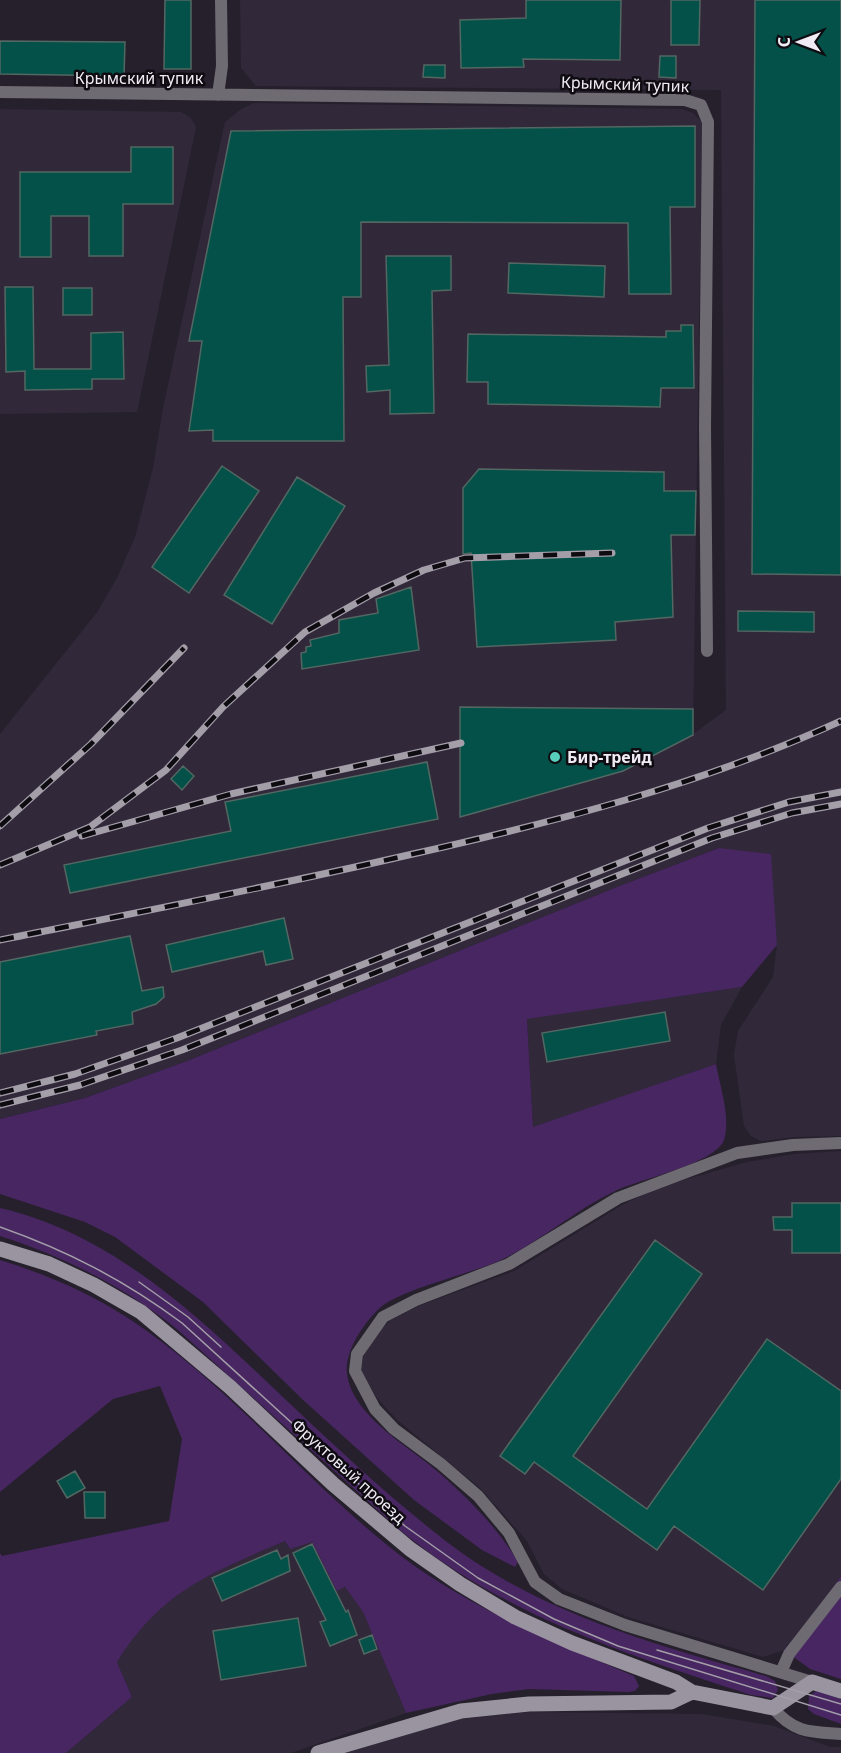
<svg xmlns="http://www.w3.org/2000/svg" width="841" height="1753" font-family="'Noto Sans',sans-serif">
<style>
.built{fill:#31283a}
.green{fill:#472661}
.building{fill:#035148;stroke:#536763;stroke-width:1.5}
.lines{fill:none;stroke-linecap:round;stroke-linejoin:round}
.street{stroke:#6e6b72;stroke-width:12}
.secondary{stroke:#99949f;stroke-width:15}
.tram{stroke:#a49ea9;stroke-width:1.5}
.rail-casing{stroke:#a49ea9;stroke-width:7}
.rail{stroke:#0e0b11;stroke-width:4.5;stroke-dasharray:14;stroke-linecap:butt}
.poi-dot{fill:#5acebd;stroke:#0e0b11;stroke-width:2}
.labels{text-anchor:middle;stroke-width:5;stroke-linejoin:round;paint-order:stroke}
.street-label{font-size:16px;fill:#f0ebf4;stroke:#0e0b11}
.poi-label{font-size:16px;font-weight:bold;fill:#f0ebf4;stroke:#0e0b11;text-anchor:start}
</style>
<rect width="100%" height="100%" fill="#26202d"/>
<!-- built -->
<path class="built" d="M240,0H841V1136L794,1137L761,1141L751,1136L744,1126L734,1055L738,1031L773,977L777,945L719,848L622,885L187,1061L85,1098L0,1119V734L98,611L118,576L135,537L153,468L163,408L225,122L241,109L254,103L682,109L693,113L702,122L693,734L726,710L721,90L256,86L241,68Z
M0,109L181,112L191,118L196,127L137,412L0,414Z
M742,987L721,1025L716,1064L533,1128L527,1018Z
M841,1151V1576L812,1617L784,1650L763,1657L628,1617L562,1589L544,1574L527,1541L480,1488L396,1419L377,1398L360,1369L365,1351L373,1336L391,1320L421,1305L514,1271L624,1204L659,1187L747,1162L795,1154Z
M285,1541L312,1542L337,1590L345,1587L363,1612L406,1713L291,1753H66L132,1697L117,1662L132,1638L154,1612L209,1573Z
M528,1712L701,1714L774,1726L830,1747H841V1753H344L460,1719Z"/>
<!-- green -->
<path class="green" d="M719,848L771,854L777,945L742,987L527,1019L533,1127L716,1064C720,1087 731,1117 724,1140C715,1164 639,1179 615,1191C577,1209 542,1240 503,1259C472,1274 404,1288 381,1307C365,1321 344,1351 347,1374C353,1417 409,1446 437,1471C468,1498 497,1527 518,1562L515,1567L482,1550L414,1500L302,1399L203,1302L115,1237L85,1222L0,1194V1119L85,1098L187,1061L622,885Z
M0,1208C116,1235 202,1320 285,1399C337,1448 390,1498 447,1542C540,1613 655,1645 766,1676L775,1681L778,1690L773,1698L751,1695C626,1654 505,1616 401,1531L178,1330C125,1287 65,1257 0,1236Z
M0,1260C45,1274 88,1292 128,1318C229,1384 305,1482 401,1556C472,1609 553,1642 634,1676L639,1686L635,1691L628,1692L529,1689L492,1694L406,1713L363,1612L345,1587L337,1591L312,1542L290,1549L285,1541C211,1573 161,1591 117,1662L132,1697L66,1753H0V1553L2,1556L169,1521L182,1439L160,1386L113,1399L0,1492Z
M841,1576V1679L810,1669L784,1650L812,1617Z
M816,1691L841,1699V1724L814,1714L808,1709L809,1696Z"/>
<!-- building -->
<path class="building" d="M165,0H191V69H164Z
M526,0H621L620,60L523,59L524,67L461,68L460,20L526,18Z
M671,0H700L699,45H671Z
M755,0H841V575L752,574Z
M0,41L125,42L124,76L0,74Z
M660,56H676V78L659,77Z
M424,65H445V78L423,77Z
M695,126V207H670L671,294H629L628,223L361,222V297H343L344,441H213V430L189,431L202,341H189L231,131Z
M131,147H173V204H123V256H89V216H51V257H20V172H131Z
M386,256H451V290L432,291L434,413L390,414V390L367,392L366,366L389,365Z
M509,263L605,266L604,297L508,293Z
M5,287H33L34,369H91V333L123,332L124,379H92V389L25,390V371L6,372Z
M63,288H92V315H63Z
M681,325H693L694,388H661L660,407L488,404V382H467L468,334L666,337V331H681Z
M222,466L259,491L189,593L152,567Z
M479,469L664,472V491H696L695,535H671L673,617L615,622L616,640L477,647L471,553L463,554V488Z
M297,477L345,506L272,624L224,595Z
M411,587L419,650L302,669L301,653L306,652V647L311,646L310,640L339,633V620L378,613L376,599Z
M738,611L814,612V632L738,631Z
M460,707L693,709V735L623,771L460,817Z
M427,762L438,819L70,893L64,865L231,831L225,802Z
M183,766L194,776L182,790L171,779Z
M284,918L293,959L266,965L263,951L172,972L166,945Z
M130,936L142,991L163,987L164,997L156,1004L132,1012L133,1024L96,1031L97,1035L0,1054V962Z
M665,1012L670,1041L547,1062L542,1033Z
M792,1203H841V1253H792V1230H774L773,1217H792Z
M655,1240L702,1274L573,1456L647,1509L767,1339L841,1391V1479L763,1590L674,1526L657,1550L534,1462L525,1474L500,1456Z
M75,1471L85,1488L67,1498L57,1481Z
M84,1492H105V1518H85Z
M312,1544L346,1612L348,1610L357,1635L330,1646L320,1622L326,1620L293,1553Z
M277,1550L281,1559L288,1555L290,1571L222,1601L212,1578Z
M298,1618L306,1666L221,1680L213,1631Z
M372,1635L377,1649L364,1654L359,1640Z"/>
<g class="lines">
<!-- street -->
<path class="street" d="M0,92L685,100L701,105L708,122L705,427L707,651
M218,95L222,66L221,0
M781,1672L789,1654L841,1587
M812,1682L625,1625L559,1599L535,1582L509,1533L478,1496L441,1464L394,1429L375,1409L355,1371L357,1354L383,1317L416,1300L509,1264L618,1198L737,1153L793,1145L841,1143
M773,1708C794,1733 810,1732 841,1734"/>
<!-- secondary -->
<path class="secondary" d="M0,1249L49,1264L94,1285L141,1312L230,1387L333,1484L410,1549L460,1584L515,1617L572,1643L676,1682L692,1692L773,1708L812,1682L841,1691
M318,1753L461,1711L529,1704L671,1702L692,1692"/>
<!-- tram -->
<path class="tram" d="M0,1227C68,1251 124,1280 182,1323L405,1526L478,1578L554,1619L618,1646L841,1715
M139,1282L188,1317L221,1347
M657,1650L841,1704"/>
<defs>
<path id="rail" d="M0,826L91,744L184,648
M82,836L231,794L461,743
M0,865L90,827L166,770L223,707L305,632L374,593L424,570L465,558L612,553
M0,940C135,913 270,887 404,856C552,823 703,784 841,721
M0,1093L75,1074L177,1038L708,828L789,802L841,792
M0,1105L80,1085L182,1050L712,838L792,813L841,804"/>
</defs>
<!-- rail casing -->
<use href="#rail" class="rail-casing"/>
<!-- rail -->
<use href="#rail" class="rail"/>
</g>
<!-- markers -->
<circle class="poi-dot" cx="555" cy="757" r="6"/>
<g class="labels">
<!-- street labels -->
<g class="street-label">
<text x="139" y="84">Крымский тупик</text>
<text transform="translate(625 84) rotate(2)" y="6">Крымский тупик</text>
<text transform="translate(349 1471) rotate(42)" y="6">Фруктовый проезд</text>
</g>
<!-- poi labels -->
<g class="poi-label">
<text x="567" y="763">Бир-трейд</text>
</g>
</g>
<!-- north arrow -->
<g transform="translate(799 42) rotate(270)" stroke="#0e0b11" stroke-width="4.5" paint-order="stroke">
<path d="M0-4.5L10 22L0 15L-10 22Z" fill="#f0ebf4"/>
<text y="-9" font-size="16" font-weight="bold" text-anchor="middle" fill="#f0ebf4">С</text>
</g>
</svg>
